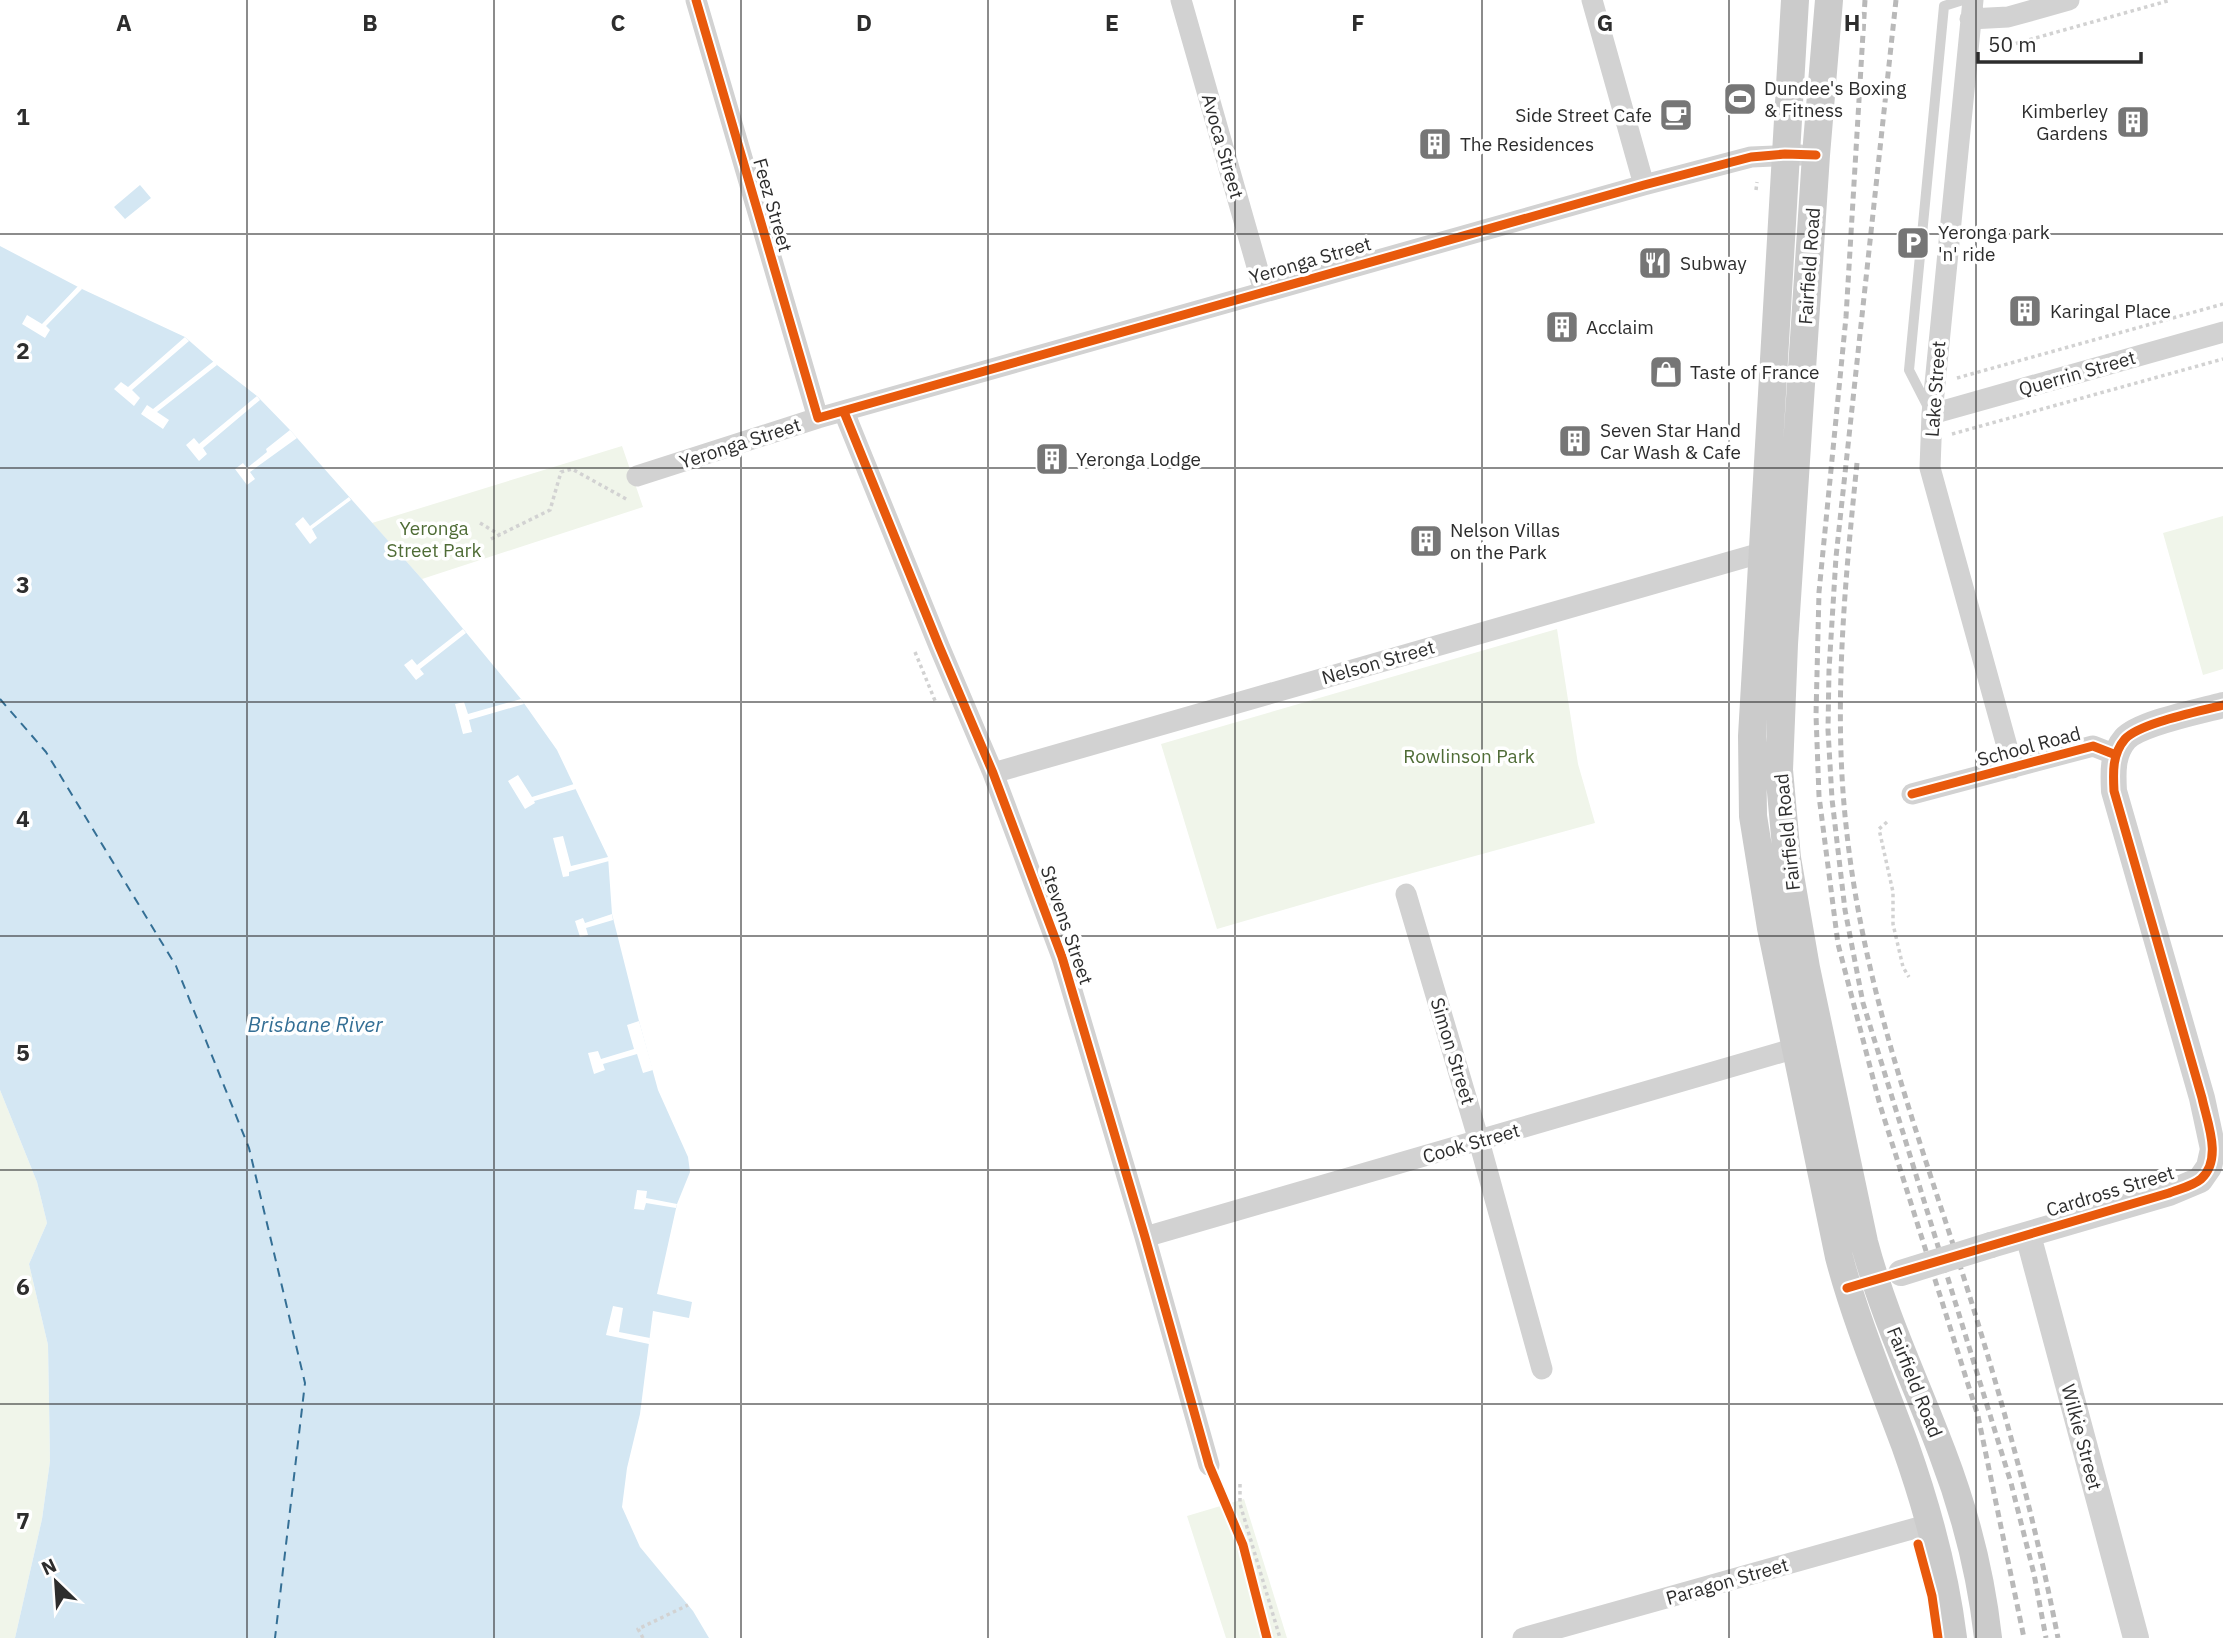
<svg xmlns="http://www.w3.org/2000/svg" width="2223" height="1638" font-family="'IBM Plex Sans',sans-serif">
<style>
.green{fill:#f0f5ea}
.water{fill:#d4e7f3}
.pier{fill:#fff}
.lines{fill:none;stroke-linecap:round;stroke-linejoin:round}
.ferry{stroke:#346f95;stroke-width:2;stroke-dasharray:9 7;stroke-linecap:butt}
.path{stroke:#d2d2d2;stroke-width:3.5;stroke-dasharray:3.5 3.5;stroke-linecap:butt}
.service{stroke:#d2d2d2;stroke-width:10}
.minor{stroke:#d2d2d2;stroke-width:21}
.tertiary{stroke:#d2d2d2;stroke-width:26}
.secondary{stroke:#cbcbcb;stroke-width:28}
.rail{stroke:#b9b9b9;stroke-width:5;stroke-dasharray:7 5;stroke-linecap:butt}
.tertiary-bridge{stroke:#d2d2d2;stroke-width:26}
.cycleway-casing{stroke:#fff;stroke-width:13}
.cycleway{stroke:#e8590c;stroke-width:9}
.grid{fill:none;stroke:#2d2d2d;stroke-width:2;stroke-opacity:0.55}
.labels{text-anchor:middle;stroke-width:7;stroke-linejoin:round;paint-order:stroke}
.poi-label{font-size:19px;fill:#2d2d2d;stroke:#fff;text-anchor:start}
.street-label{font-size:19px;fill:#2d2d2d;stroke:#fff}
.park-label{font-size:19px;fill:#4f6c36;stroke:#fff}
.water-label{font-size:21px;font-style:italic;fill:#346f95;stroke:#fff}
.grid-label{font-size:23px;text-anchor:middle;font-weight:bold;fill:#2d2d2d;stroke:#fff;stroke-width:7;stroke-linejoin:round;paint-order:stroke}
</style>
<rect width="100%" height="100%" fill="#fff"/>
<!-- green -->
<path class="green" d="M622,446L643,507L422,579L372,523Z
M2223,516V669L2203,675L2163,533Z
M1557,629L1578,764L1595,823L1369,885L1217,929L1161,744Z
M0,1090L37,1182L47,1223L29,1264L48,1345L50,1461L42,1519L15,1638H0Z
M1244,1499L1287,1638H1226L1187,1516Z"/>
<!-- water -->
<path class="water" d="M140,185L151,198L125,219L114,207Z
M0,246L82,289L185,337L217,365L257,396L290,430L422,579L521,699L557,750L608,857L612,914L639,1021L658,1090L688,1157L690,1172L677,1204L657,1294L692,1302L689,1318L653,1311L640,1414L627,1468L622,1507L640,1547L693,1611L709,1638H15L42,1519L50,1461L48,1345L29,1264L47,1223L37,1182L0,1090Z"/>
<!-- pier -->
<path class="pier" d="M79,285L82,289L46,326L50,330L45,338L22,324L27,315L42,324Z
M185,337L189,341L132,390L140,398L134,406L114,389L121,382L128,387Z
M214,361L217,365L157,412L169,420L163,429L141,414L147,405L153,409Z
M257,396L260,400L203,448L207,454L199,461L186,445L194,438L199,444Z
M290,430L297,438L250,472L255,479L247,485L235,469L243,463L247,468L267,452L266,449Z
M349,497L351,500L312,529L317,538L310,544L295,524L303,517L310,526Z
M463,629L466,633L420,669L424,674L416,680L404,665L412,659L417,665Z
M521,699L524,704L469,720L472,732L463,734L455,704L464,702L468,714Z
M518,775L532,797L574,784L576,789L534,801L535,803L525,809L508,781Z
M563,836L571,866L608,857L609,861L569,872V876L563,877L553,838Z
M612,914L613,920L586,928L588,935L580,937L575,921L583,918L585,923Z
M639,1021L653,1070L643,1073L637,1054L603,1064L605,1070L594,1074L588,1053L598,1051L601,1059L634,1049L627,1025Z
M637,1190L647,1191L646,1198L677,1204L676,1208L646,1203L644,1210L634,1209Z
M613,1306L623,1308L619,1332L650,1338L649,1344L606,1335Z"/>
<g class="lines">
<!-- ferry -->
<path class="ferry" d="M0,699L46,752L176,966L249,1148L305,1383L275,1638"/>
<!-- path -->
<path class="path" d="M1989,51L2171,0
M1756,190L1757,182
M1957,378L2223,304
M1952,434L2223,359
M480,523L500,535
M491,539L550,510L561,472L572,469L628,500
M915,652L936,703
M1887,822L1879,829L1893,892V924L1903,967L1909,977
M1240,1484V1504L1280,1638
M643,1638L638,1629L688,1605"/>
<!-- service -->
<path class="service" d="M1930,411L1909,370L1944,6L1963,0"/>
<!-- minor -->
<path class="minor" d="M696,0L818,418
M1181,0L1264,291
M1592,0L1644,185
M1973,0L1932,414L1930,468L2013,768
M1970,19L2008,17L2069,0
M844,412L939,646L993,773L1062,957L1145,1237L1209,1465
M1932,414L2223,332
M637,476L818,418L1644,185L1751,157L1801,155
M993,773L1764,552
M1912,794L2093,746L2116,755
M1406,894L1479,1141L1542,1369
M1145,1237L1796,1048
M1523,1638L1930,1524"/>
<!-- tertiary -->
<path class="tertiary" d="M2028,1235L2136,1638
M1991,1245L2169,1193L2200,1180L2209,1167L2213,1149L2202,1098L2114,791C2113,773 2112,754 2125,739C2139,723 2201,711 2223,705"/>
<!-- secondary -->
<path class="secondary" d="M1795,0L1752,736L1753,816L1771,928L1839,1257C1856,1321 1882,1383 1905,1445C1927,1507 1945,1573 1953,1638
M1829,0L1816,155L1784,644L1779,770L1787,858L1806,968L1864,1242C1883,1314 1916,1383 1942,1452C1965,1512 1981,1574 1988,1638"/>
<!-- rail -->
<path class="rail" d="M1865,0L1846,317L1819,592L1816,715L1819,796L1838,944L1880,1105L1978,1416L2024,1638
M1896,0L1836,557L1829,670L1828,730L1832,799L1845,910L1863,1003L2011,1483L2034,1574L2046,1638
M1857,463C1845,581 1833,706 1846,825C1862,983 1915,1126 1963,1275C2001,1395 2034,1515 2058,1638"/>
<!-- tertiary-bridge -->
<path class="tertiary-bridge" d="M1901,1273L1991,1245"/>
<defs>
<path id="cycleway" d="M696,0L818,418L1644,185L1751,157L1785,154L1816,155
M844,412L939,646L993,773L1062,957L1145,1237L1209,1465L1243,1545L1267,1638
M1912,794L2093,746L2116,755
M1847,1288L2169,1193C2179,1189 2193,1186 2201,1179C2223,1159 2207,1122 2202,1098L2114,791C2113,773 2112,754 2125,739C2139,723 2201,711 2223,705
M1918,1544L1932,1596L1938,1638"/>
</defs>
<!-- cycleway casing -->
<use href="#cycleway" class="cycleway-casing"/>
<!-- cycleway -->
<use href="#cycleway" class="cycleway"/>
</g>
<!-- grid -->
<path class="grid" d="M247,0V1638M494,0V1638M741,0V1638M988,0V1638M1235,0V1638M1482,0V1638M1729,0V1638M1976,0V1638M0,234H2223M0,468H2223M0,702H2223M0,936H2223M0,1170H2223M0,1404H2223"/>
<!-- icons -->
<defs>
<symbol id="stadium-square" viewBox="-11 -11 22 22"><rect x="-9" y="-9" width="18" height="18" rx="4" fill="#767676" stroke="#fff"/><path d="M0-5a6.5 5 0 1 0 0 10a6.5 5 0 1 0 0-10ZM-3.5-1.8h7v3.6h-7Z" fill="#fff"/></symbol>
<symbol id="cafe-square" viewBox="-11 -11 22 22"><rect x="-9" y="-9" width="18" height="18" rx="4" fill="#767676" stroke="#fff"/><path d="M-5.5-4.5H6V0H3Q3 3.5 0 3.5H-2.5Q-5.5 3.5-5.5 0ZM3-3.2v2h1.7v-2ZM-6 4.5H4V6H-6Z" fill="#fff"/></symbol>
<symbol id="building-square" viewBox="-11 -11 22 22"><rect x="-9" y="-9" width="18" height="18" rx="4" fill="#767676" stroke="#fff"/><path d="M-4-6H4V6H1V3H-1V6H-4ZM-2.5-4.3h1.7v1.8h-1.7ZM.8-4.3h1.7v1.8H.8ZM-2.5-1h1.7V.8h-1.7ZM.8-1h1.7V.8H.8Z" fill="#fff"/></symbol>
<symbol id="parking-square" viewBox="-11 -11 22 22"><rect x="-9" y="-9" width="18" height="18" rx="4" fill="#767676" stroke="#fff"/><path d="M-3.5-5.5H1a3.5 3.5 0 0 1 0 7H-1V5.5H-3.5ZM-1-3.4V-.6H.8a1.4 1.4 0 0 0 0-2.8Z" fill="#fff"/></symbol>
<symbol id="restaurant-square" viewBox="-11 -11 22 22"><rect x="-9" y="-9" width="18" height="18" rx="4" fill="#767676" stroke="#fff"/><path d="M-5-6h1v4h1v-4h1v4h1v-4h1v5L-1.5 .5V6h-2V.5L-5-1ZM5-6V6H3V1.5H1.5Q1.5-4 5-6Z" fill="#fff"/></symbol>
<symbol id="shop-square" viewBox="-11 -11 22 22"><rect x="-9" y="-9" width="18" height="18" rx="4" fill="#767676" stroke="#fff"/><path d="M-5-2.5h2.3a2.7 3.5 0 0 1 5.4 0H5L5.5 6h-11ZM-1.5-2.5h3a1.5 2.3 0 0 0-3 0Z" fill="#fff"/></symbol>
</defs>
<g fill-rule="evenodd">
<use href="#stadium-square" x="1721" y="80" width="38" height="38"/>
<use href="#cafe-square" x="1657" y="96" width="38" height="38"/>
<use href="#building-square" x="2114" y="103" width="38" height="38"/>
<use href="#building-square" x="1416" y="125" width="38" height="38"/>
<use href="#parking-square" x="1894" y="224" width="38" height="38"/>
<use href="#restaurant-square" x="1636" y="244" width="38" height="38"/>
<use href="#building-square" x="2006" y="292" width="38" height="38"/>
<use href="#building-square" x="1543" y="308" width="38" height="38"/>
<use href="#shop-square" x="1647" y="353" width="38" height="38"/>
<use href="#building-square" x="1556" y="422" width="38" height="38"/>
<use href="#building-square" x="1033" y="440" width="38" height="38"/>
<use href="#building-square" x="1407" y="522" width="38" height="38"/>
</g>
<g class="labels">
<!-- poi labels -->
<g class="poi-label">
<text x="1764" y="95">Dundee's Boxing<tspan x="1764" dy="22">&amp; Fitness</tspan></text>
<text x="2108" y="118" text-anchor="end">Kimberley<tspan x="2108" dy="22">Gardens</tspan></text>
<text x="1652" y="122" text-anchor="end">Side Street Cafe</text>
<text x="1460" y="151">The Residences</text>
<text x="1938" y="239">Yeronga park<tspan x="1938" dy="22">'n' ride</tspan></text>
<text x="1680" y="270">Subway</text>
<text x="2050" y="318">Karingal Place</text>
<text x="1586" y="334">Acclaim</text>
<text x="1690" y="379">Taste of France</text>
<text x="1600" y="437">Seven Star Hand<tspan x="1600" dy="22">Car Wash &amp; Cafe</tspan></text>
<text x="1076" y="466">Yeronga Lodge</text>
<text x="1450" y="537">Nelson Villas<tspan x="1450" dy="22">on the Park</tspan></text>
</g>
<!-- street labels -->
<g class="street-label">
<text transform="translate(1223 146) rotate(74)" y="7">Avoca Street</text>
<text transform="translate(773 205) rotate(74)" y="7">Feez Street</text>
<text transform="translate(1310 260) rotate(-16)" y="7">Yeronga Street</text>
<text transform="translate(1809 266) rotate(-86)" y="7">Fairfield Road</text>
<text transform="translate(2077 373) rotate(-16)" y="7">Querrin Street</text>
<text transform="translate(1935 389) rotate(-86)" y="7">Lake Street</text>
<text transform="translate(740 443) rotate(-18)" y="7">Yeronga Street</text>
<text transform="translate(1378 662) rotate(-16)" y="7">Nelson Street</text>
<text transform="translate(2029 746) rotate(-15)" y="7">School Road</text>
<text transform="translate(1787 832) rotate(-96)" y="7">Fairfield Road</text>
<text transform="translate(1067 925) rotate(71)" y="7">Stevens Street</text>
<text transform="translate(1453 1051) rotate(73)" y="7">Simon Street</text>
<text transform="translate(1471 1143) rotate(-16)" y="7">Cook Street</text>
<text transform="translate(2110 1191) rotate(-17)" y="7">Cardross Street</text>
<text transform="translate(1915 1382) rotate(68)" y="7">Fairfield Road</text>
<text transform="translate(2082 1437) rotate(75)" y="7">Wilkie Street</text>
<text transform="translate(1727 1581) rotate(-16)" y="7">Paragon Street</text>
</g>
<!-- park labels -->
<g class="park-label">
<text x="434" y="535">Yeronga<tspan x="434" dy="22">Street Park</tspan></text>
<text x="1469" y="763">Rowlinson Park</text>
</g>
<!-- water labels -->
<g class="water-label">
<text x="315" y="1032">Brisbane River</text>
</g>
</g>
<g class="grid-label">
<text x="124" y="31">A</text>
<text x="370" y="31">B</text>
<text x="618" y="31">C</text>
<text x="864" y="31">D</text>
<text x="1112" y="31">E</text>
<text x="1358" y="31">F</text>
<text x="1605" y="31">G</text>
<text x="1852" y="31">H</text>
<text x="23" y="125">1</text>
<text x="23" y="359">2</text>
<text x="23" y="593">3</text>
<text x="23" y="827">4</text>
<text x="23" y="1061">5</text>
<text x="23" y="1295">6</text>
<text x="23" y="1529">7</text>
</g>
<!-- north arrow -->
<g transform="translate(56 1582) rotate(335)" stroke="#ffffff" stroke-width="5" paint-order="stroke">
<path d="M0-5L12 26L0 18L-12 26Z" fill="#2d2d2d"/>
<text y="-10" font-size="19" font-weight="bold" text-anchor="middle" fill="#2d2d2d">N</text>
</g>
<!-- scale -->
<path d="M1978 52v10h163v-10" fill="none" stroke="#2d2d2d" stroke-width="3.5"/>
<text x="1988" y="52" font-size="21" fill="#2d2d2d" stroke="#ffffff" stroke-width="5" paint-order="stroke">50 m</text>
</svg>
